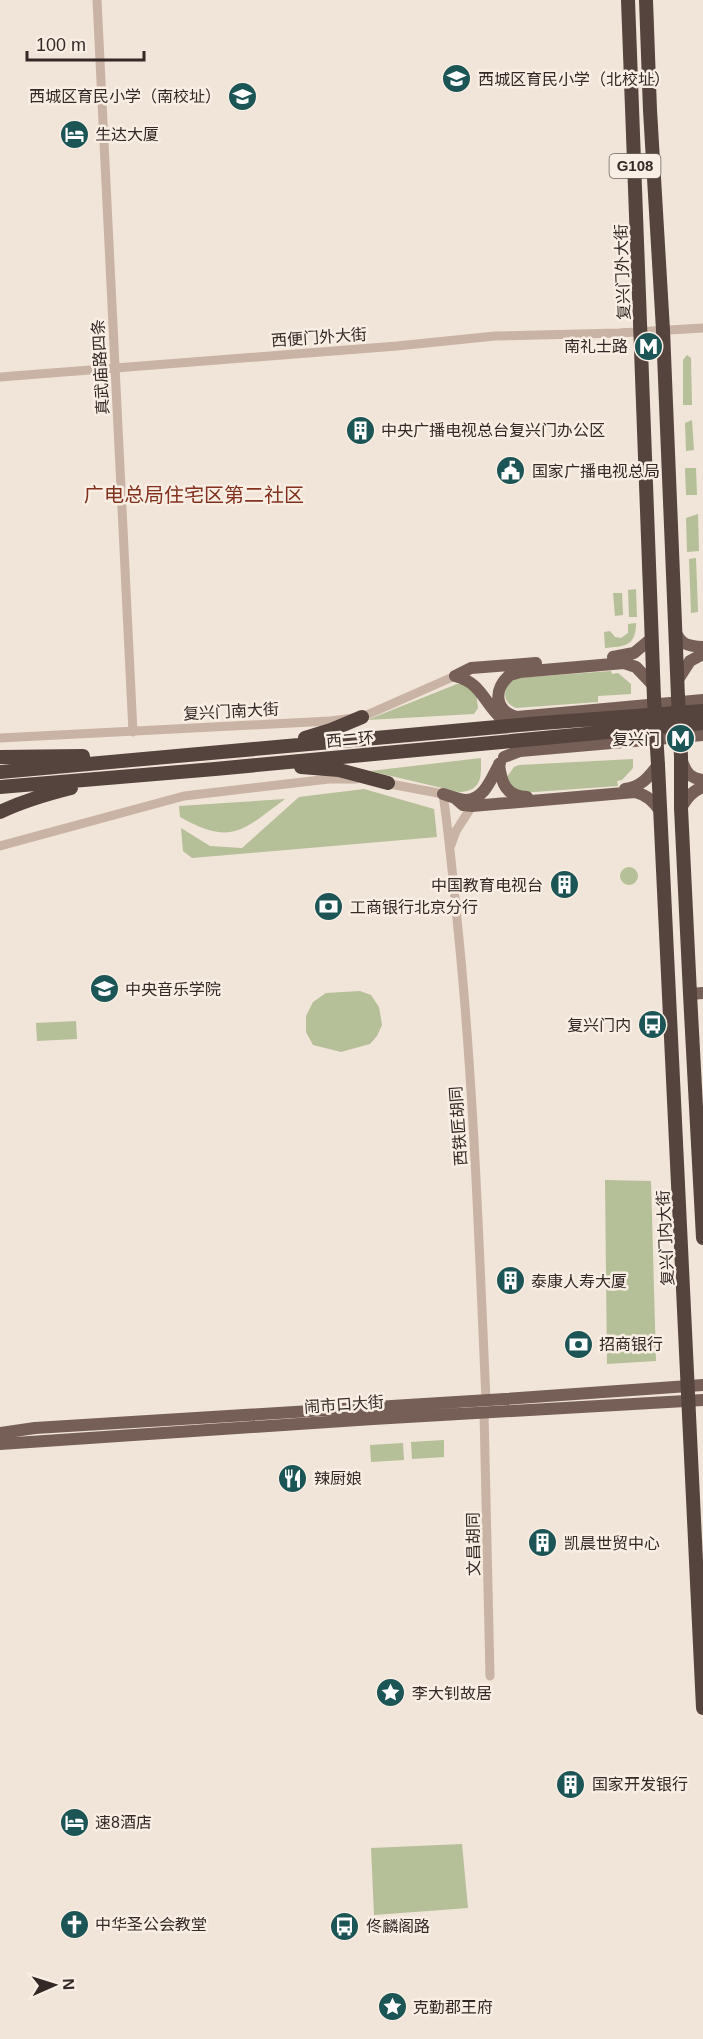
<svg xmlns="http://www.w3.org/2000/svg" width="703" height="2039" font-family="Arial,'Noto Sans SC',sans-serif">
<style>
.green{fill:#b5bf98}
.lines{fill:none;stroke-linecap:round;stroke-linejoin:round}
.minor{stroke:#c9b3a4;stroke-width:9}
.major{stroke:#765f57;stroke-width:12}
.highway{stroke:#55433d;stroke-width:14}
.highway-bridge{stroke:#55433d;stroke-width:14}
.labels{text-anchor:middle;stroke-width:5;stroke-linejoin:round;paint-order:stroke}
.shield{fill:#f9eee4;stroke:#6f645f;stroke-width:1.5}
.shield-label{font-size:15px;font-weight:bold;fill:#342926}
.poi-label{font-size:16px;fill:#342926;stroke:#f9eee4;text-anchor:start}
.street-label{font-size:16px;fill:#342926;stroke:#f9eee4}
.quarter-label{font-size:20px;fill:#82311f;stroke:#f9eee4}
</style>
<rect width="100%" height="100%" fill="#f1e4d8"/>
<!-- green -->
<path class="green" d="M687,355L691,358L692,405H683V360Z
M692,420L694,450L686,451L685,423Z
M685,468H696L697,495H686Z
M698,514L699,551L687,552L686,518Z
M696,558L698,612L691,613L689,559Z
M636,589L637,617H629L628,590Z
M613,593H622L623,615L615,616Z
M636,623C636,647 624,646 605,648L604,632L610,631L615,637L621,638L628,633V624Z
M611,671L612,674L618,673L631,684V694L598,696V702L516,708C500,702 503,685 516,678Z
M457,684H464L476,692L478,708L474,714L367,720Z
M481,758C481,776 483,791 459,792L370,771Z
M633,759V768L622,780L617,781L618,786L520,793L510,789L507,777L514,767L519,765Z
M364,789L434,809L437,837L192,858L183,851L181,828L210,846L242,848L299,797Z
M285,799C242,831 232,846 180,817L179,806Z
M620 876a9 9 0 1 1 18 0a9 9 0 1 1-18 0Z
M360,991L371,995L379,1007L382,1025L377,1036L370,1044L341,1052L313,1045L306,1032V1016L313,1002L326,993Z
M76,1021L77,1039L37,1041L36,1023Z
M605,1180L651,1181L656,1361L607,1364Z
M444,1440V1457L412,1459L411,1442Z
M403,1443L404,1460L371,1462L370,1445Z
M462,1844L468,1908L374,1915L371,1848Z"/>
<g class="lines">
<!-- minor -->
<path class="minor" d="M97,0L133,732
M0,377L397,346L495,336L619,333L703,328
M0,738L330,721L362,717L455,676
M385,783L443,794C450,842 454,890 459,939C474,1092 479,1246 486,1400
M451,845L456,831L472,806
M0,846L184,796L329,779H356
M484,1412L490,1676"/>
<!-- major -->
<path class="major" d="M675,630C680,645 688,646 703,647
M613,657L634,653L652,638
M455,676L471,668L536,663
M455,676C482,683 483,702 502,719
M677,681L690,661L703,654
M654,686L636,667L624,663L520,672L510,675C493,689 494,711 517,717L703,700
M504,757L520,751L703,735
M682,761C686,773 690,778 703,780
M499,764C501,782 506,797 527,797
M625,789C641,787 649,777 658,765
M443,794C450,796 459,800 466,800C485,800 492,776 500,763
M455,798L463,805L472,806L635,792C647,795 653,801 660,811
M681,808C687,798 692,791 703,787
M690,994L703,993
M0,1433L35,1428L505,1399L703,1385
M0,1444L373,1419L703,1400"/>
<!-- highway -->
<path class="highway" d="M628,0L654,699
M646,0L650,110L663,330L678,697
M305,738L331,730L362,717
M0,757L83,756
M681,757V808L690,994L703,1238
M658,765L703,1708
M301,767L339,770L388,783
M0,772L542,723L703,711
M0,787L215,769L703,723
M0,812C23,801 47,794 71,788"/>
<!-- highway-bridge -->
<path class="highway-bridge" d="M678,697L681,757
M654,699L658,765"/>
</g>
<!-- icons -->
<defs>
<symbol id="school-disc" viewBox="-11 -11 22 22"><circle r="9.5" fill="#1c5555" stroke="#f9eee4"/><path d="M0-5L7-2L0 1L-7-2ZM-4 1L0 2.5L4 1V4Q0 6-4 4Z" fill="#fff"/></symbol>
<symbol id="hotel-disc" viewBox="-11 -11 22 22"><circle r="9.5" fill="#1c5555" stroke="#f9eee4"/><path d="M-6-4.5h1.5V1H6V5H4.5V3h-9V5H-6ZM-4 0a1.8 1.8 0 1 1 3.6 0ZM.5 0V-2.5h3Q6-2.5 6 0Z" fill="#fff"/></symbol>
<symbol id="metro-disc" viewBox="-11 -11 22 22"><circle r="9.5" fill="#1c5555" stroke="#f9eee4"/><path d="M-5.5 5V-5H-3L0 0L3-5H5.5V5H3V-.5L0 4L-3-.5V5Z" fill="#fff"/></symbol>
<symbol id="building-disc" viewBox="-11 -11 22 22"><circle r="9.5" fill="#1c5555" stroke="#f9eee4"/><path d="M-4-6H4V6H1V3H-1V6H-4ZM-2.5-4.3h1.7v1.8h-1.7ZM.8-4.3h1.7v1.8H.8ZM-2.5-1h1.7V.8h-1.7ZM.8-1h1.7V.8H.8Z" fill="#fff"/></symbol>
<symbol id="civic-disc" viewBox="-11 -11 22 22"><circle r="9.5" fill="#1c5555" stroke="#f9eee4"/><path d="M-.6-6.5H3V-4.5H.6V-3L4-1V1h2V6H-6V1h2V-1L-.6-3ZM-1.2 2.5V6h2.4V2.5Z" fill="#fff"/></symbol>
<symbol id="bank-disc" viewBox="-11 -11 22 22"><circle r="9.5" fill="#1c5555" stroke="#f9eee4"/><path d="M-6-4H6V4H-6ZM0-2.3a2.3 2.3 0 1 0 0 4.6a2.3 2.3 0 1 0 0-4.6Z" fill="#fff"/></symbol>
<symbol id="university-disc" viewBox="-11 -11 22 22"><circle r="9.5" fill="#1c5555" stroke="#f9eee4"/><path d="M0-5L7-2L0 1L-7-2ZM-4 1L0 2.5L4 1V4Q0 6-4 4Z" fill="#fff"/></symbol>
<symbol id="bus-disc" viewBox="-11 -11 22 22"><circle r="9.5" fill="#1c5555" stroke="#f9eee4"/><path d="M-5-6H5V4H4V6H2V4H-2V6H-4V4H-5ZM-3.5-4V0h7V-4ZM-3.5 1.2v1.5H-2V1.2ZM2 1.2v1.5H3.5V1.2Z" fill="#fff"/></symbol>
<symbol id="restaurant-disc" viewBox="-11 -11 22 22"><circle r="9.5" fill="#1c5555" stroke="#f9eee4"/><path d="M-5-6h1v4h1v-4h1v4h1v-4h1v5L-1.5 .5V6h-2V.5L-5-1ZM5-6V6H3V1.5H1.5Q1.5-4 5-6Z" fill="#fff"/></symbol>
<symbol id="sight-disc" viewBox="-11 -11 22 22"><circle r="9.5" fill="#1c5555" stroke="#f9eee4"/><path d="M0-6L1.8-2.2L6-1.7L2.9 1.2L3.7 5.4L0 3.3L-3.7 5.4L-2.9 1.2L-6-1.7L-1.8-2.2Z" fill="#fff"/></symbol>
<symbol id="church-disc" viewBox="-11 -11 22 22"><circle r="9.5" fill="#1c5555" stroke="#f9eee4"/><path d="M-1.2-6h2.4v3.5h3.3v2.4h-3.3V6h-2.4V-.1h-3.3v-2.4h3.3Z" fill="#fff"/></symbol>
</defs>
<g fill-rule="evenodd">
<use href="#school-disc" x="440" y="62" width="33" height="33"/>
<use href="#school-disc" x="226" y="80" width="33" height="33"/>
<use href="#hotel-disc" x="58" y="118" width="33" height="33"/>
<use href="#metro-disc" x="632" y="330" width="33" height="33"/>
<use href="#building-disc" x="344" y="414" width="33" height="33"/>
<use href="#civic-disc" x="494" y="454" width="33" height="33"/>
<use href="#metro-disc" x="664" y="722" width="33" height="33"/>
<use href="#building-disc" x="548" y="868" width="33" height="33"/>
<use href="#bank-disc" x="312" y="890" width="33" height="33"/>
<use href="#university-disc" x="88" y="972" width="33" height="33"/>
<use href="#bus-disc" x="636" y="1008" width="33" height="33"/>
<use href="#building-disc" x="494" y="1264" width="33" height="33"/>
<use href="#bank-disc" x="562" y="1328" width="33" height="33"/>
<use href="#restaurant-disc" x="276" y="1462" width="33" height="33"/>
<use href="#building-disc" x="526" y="1526" width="33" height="33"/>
<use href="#sight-disc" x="374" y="1676" width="33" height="33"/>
<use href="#building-disc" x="554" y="1768" width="33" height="33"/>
<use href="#hotel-disc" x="58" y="1806" width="33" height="33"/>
<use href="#church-disc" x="58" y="1908" width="33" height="33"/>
<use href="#bus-disc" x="328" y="1910" width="33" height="33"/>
<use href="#sight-disc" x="376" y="1990" width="33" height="33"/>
</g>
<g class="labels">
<!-- shield labels -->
<rect class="shield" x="609.5" y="154" width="51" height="24" rx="4.5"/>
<g class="shield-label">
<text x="635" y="171">G108</text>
</g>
<!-- poi labels -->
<g class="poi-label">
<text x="478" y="85">西城区育民小学（北校址）</text>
<text x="221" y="102" text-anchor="end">西城区育民小学（南校址）</text>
<text x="95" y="140">生达大厦</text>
<text x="628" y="352" text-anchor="end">南礼士路</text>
<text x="381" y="436">中央广播电视总台复兴门办公区</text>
<text x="532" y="477">国家广播电视总局</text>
<text x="660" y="745" text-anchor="end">复兴门</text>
<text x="543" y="891" text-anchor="end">中国教育电视台</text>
<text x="350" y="913">工商银行北京分行</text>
<text x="125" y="995">中央音乐学院</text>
<text x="631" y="1031" text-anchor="end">复兴门内</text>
<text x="531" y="1287">泰康人寿大厦</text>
<text x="599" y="1350">招商银行</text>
<text x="314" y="1484">辣厨娘</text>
<text x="564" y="1549">凯晨世贸中心</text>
<text x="412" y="1699">李大钊故居</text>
<text x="592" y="1790">国家开发银行</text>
<text x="95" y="1828">速8酒店</text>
<text x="95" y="1930">中华圣公会教堂</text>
<text x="366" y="1932">佟麟阁路</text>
<text x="413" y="2013">克勤郡王府</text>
</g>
<!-- street labels -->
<g class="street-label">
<text transform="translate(622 272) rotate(-92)" y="6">复兴门外大街</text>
<text transform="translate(319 337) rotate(-4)" y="6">西便门外大街</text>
<text transform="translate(100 367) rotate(-93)" y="6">真武庙路四条</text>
<text transform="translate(231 711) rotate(-3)" y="6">复兴门南大街</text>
<text transform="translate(350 739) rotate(-5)" y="6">西二环</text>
<text transform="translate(458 1126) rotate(-94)" y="6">西铁匠胡同</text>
<text transform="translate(665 1238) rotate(-93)" y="6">复兴门内大街</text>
<text transform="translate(344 1404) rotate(-4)" y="6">闹市口大街</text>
<text transform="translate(473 1544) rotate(-91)" y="6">文昌胡同</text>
</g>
<!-- quarter labels -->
<g class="quarter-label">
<text x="194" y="502">广电总局住宅区第二社区</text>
</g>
</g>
<!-- north arrow -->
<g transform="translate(54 1985) rotate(87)" stroke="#f9eee4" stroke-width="4.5" paint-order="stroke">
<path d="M0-4.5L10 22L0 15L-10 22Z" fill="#342926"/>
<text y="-9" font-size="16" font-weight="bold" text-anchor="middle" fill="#342926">N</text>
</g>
<!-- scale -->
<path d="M27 51v9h117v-9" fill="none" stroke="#342926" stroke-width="3"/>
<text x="36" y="51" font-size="18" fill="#342926" stroke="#f9eee4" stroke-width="4.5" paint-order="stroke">100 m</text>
</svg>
